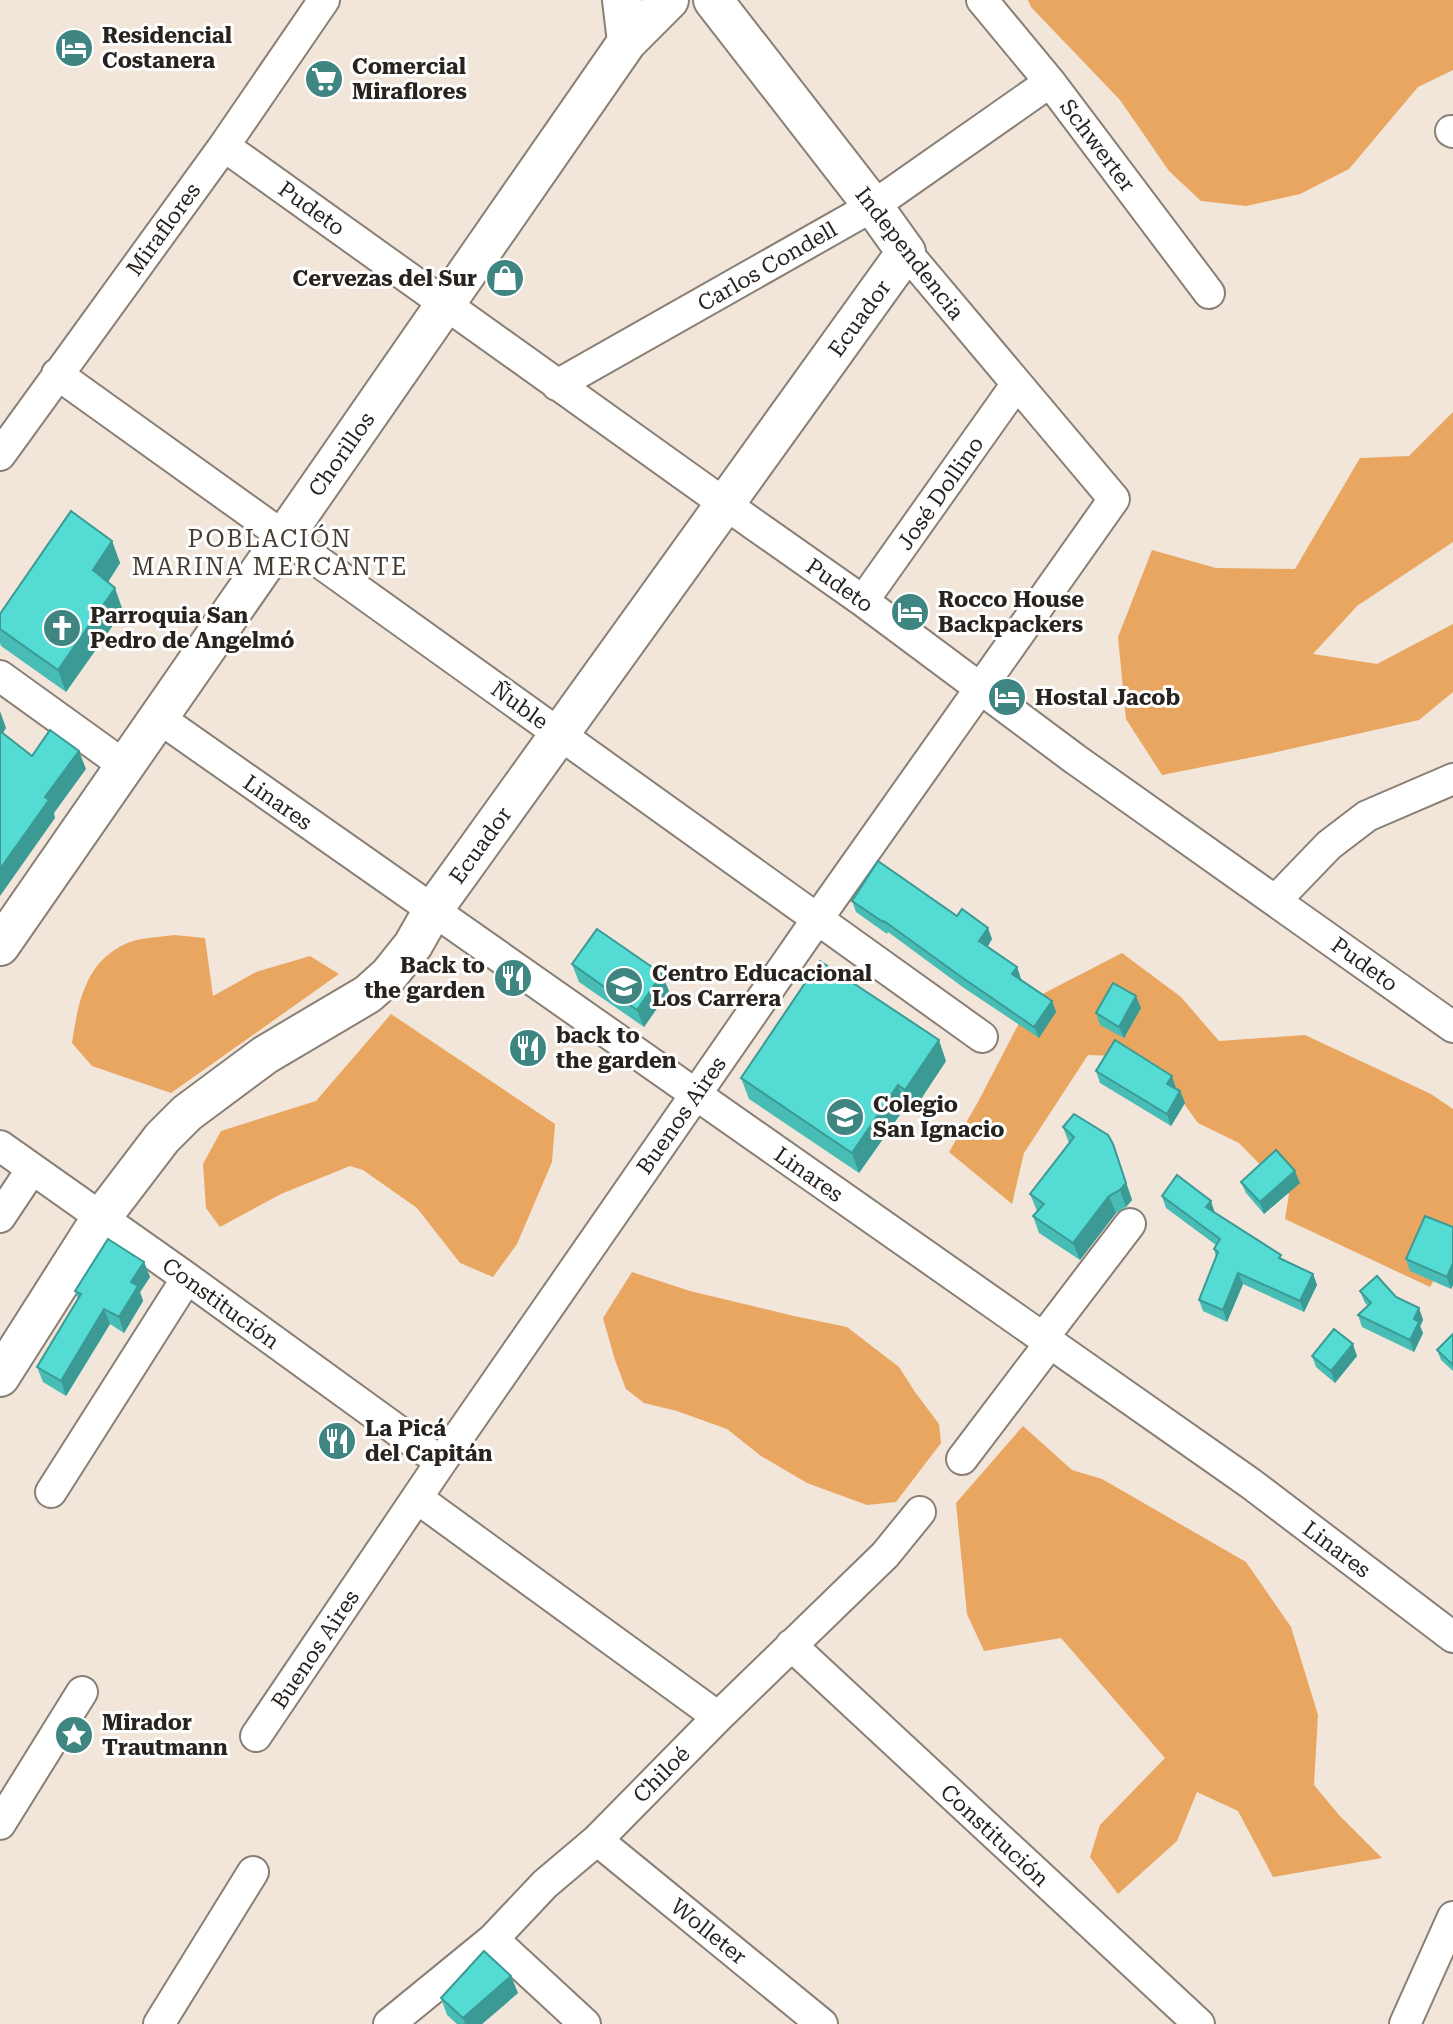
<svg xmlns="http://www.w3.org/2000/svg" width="1453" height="2024" font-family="'Roboto Serif',serif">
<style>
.forest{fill:#e9a660}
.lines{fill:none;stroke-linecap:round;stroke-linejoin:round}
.minor-casing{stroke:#8a7f74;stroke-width:34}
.tertiary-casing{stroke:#8a7f74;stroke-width:42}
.minor{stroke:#fff;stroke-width:30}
.tertiary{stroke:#fff;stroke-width:38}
.wall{fill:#48bdb6}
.shaded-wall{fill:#3b9a94}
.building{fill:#54dcd4;stroke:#3b9a94;stroke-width:2}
.labels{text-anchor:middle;stroke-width:6;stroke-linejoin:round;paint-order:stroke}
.poi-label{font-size:22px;font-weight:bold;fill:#28231f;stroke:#fff;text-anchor:start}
.street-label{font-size:22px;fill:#28231f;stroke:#fff}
.neighbourhood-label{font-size:24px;letter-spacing:2px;fill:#463c32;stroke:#fff}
</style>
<rect width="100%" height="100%" fill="#f2e5d9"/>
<!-- forest -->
<path class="forest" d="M1028,0H1453V70L1418,87L1349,169L1300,194L1246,206L1201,201L1169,171L1120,100L1031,7Z
M1453,412V542L1357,606L1313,654L1377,664L1453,624V692L1419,720L1268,754L1162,775L1126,719L1118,637L1152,550L1216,568L1295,569L1360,458L1409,456Z
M174,935L205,938L213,996L256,972L310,956L339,974L171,1093L92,1066L72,1043C78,1003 85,963 125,944C137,938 160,937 174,935Z
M1122,953L1181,997L1219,1041L1305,1035L1431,1094L1453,1109V1246L1430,1287L1285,1219L1289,1194L1239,1143L1198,1123L1172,1087L1115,1056L1088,1055L1024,1153L1012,1204L949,1152L978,1102L1031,1000Z
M391,1014L555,1124L552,1162L517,1244L493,1277L460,1263L417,1208L363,1170L350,1166L281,1194L220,1227L206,1208L203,1164L221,1131L316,1101Z
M632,1272L690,1291L794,1316L847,1327L899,1367L915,1392L939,1424L941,1443L896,1502L867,1505L807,1483L761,1456L727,1429L677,1411L644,1403L626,1389L615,1360L603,1318Z
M1023,1426L1072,1470L1102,1479L1246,1562L1291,1627L1318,1715L1314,1785L1339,1815L1382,1858L1273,1877L1238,1811L1197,1792L1177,1841L1118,1894L1090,1857L1100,1825L1165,1758L1061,1638L984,1651L967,1614L956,1503Z"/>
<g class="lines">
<defs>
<path id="minor" d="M982,0L1050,82L1209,293
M1451,131L1453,132
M224,146L725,504L863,601L1075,759L1453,1027
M57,374L982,1037
M557,385L873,206L1050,82
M0,455L224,146L324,0
M863,601L1016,385
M0,676L125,766
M159,718L1250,1483L1453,1637
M1276,900L1329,845L1367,816L1453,779
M0,1146L187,1278L441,1462
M0,1217L32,1169
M1043,1338L1130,1224
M962,1459L1050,1343
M51,1492L187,1278
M417,1498L718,1717
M791,1645L1199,2024
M256,1736L441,1462L818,918L1114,499L906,252
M0,1824L82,1692
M597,1840L822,2024
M493,1939L585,2024
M159,2024L253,1872
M389,2024L493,1939L545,1884L597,1840L718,1717L885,1555L920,1512
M1405,2024L1453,1917"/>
<path id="tertiary" d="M622,0L627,42
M0,946L627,42L669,0
M0,1377L101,1218L162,1138L187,1113L265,1055L368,994L389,975L413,945L433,910L906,252L873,206L713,0"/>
</defs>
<!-- minor casing -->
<use href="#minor" class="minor-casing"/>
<!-- tertiary casing -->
<use href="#tertiary" class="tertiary-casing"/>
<!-- minor -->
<use href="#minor" class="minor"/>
<!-- tertiary -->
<use href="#tertiary" class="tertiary"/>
</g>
<!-- wall -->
<path class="wall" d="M112,541L120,563L108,582L123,611L66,692L1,646L0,643V614Z
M852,901L992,939L988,946L1017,967L1021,979L1052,1001L1056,1012L1039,1038L964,988L888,932L887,934L856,912Z
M572,964L669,991L644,1027L579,982Z
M1141,1008L1124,1038L1100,1025L1096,1013Z
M946,1061L913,1111L906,1106L859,1173L749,1099L741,1078Z
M1096,1071L1180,1091L1185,1103L1171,1126L1100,1083Z
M1063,1127L1113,1144L1132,1200L1126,1207L1116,1213L1080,1260L1039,1233L1033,1216L1037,1211L1030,1194L1069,1143Z
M1241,1182L1300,1183L1264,1214L1246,1193Z
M1162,1196L1215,1213L1283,1260L1313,1274L1317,1285L1304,1312L1243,1284L1227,1322L1203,1311L1199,1300L1216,1257L1214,1249L1216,1245L1166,1208Z
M1453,1227V1285L1451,1289L1410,1271L1406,1259Z
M144,1262L150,1277L140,1292L143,1301L124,1333L110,1324L66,1396L43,1382L37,1367L78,1299L75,1291Z
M1360,1291L1396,1297L1419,1308L1423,1320L1420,1326L1423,1333L1414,1352L1362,1327L1358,1315L1368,1306L1365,1303Z
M1453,1334V1371L1441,1360L1437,1350Z
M1312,1356H1357L1335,1383L1316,1367Z
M518,1993L482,2024H457L447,2015L441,1998Z"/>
<!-- shaded-wall -->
<path class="shaded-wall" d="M112,541L120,563L101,593L93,570Z
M115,588L123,611L66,692L58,670Z
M0,711L6,728L0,738Z
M79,751L86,769L54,813L55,818L0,896V869L45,797Z
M988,928L992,939L984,952L979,941Z
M1017,967L1021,979L1017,985L1012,974Z
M662,974L669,991L644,1027L637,1010Z
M1136,996L1141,1008L1124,1038L1119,1027Z
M1052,1001L1056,1012L1039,1038L1034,1027Z
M939,1040L946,1061L913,1111L905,1090Z
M1172,1076L1176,1088L1167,1084Z
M898,1085L906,1106L859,1173L852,1153Z
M1180,1091L1185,1103L1171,1126L1167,1114Z
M1113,1144L1132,1200L1126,1207L1120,1190Z
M1295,1171L1300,1183L1264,1214L1260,1202Z
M1109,1196L1116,1213L1080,1260L1073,1243Z
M1211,1201L1215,1213L1206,1207Z
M144,1262L150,1277L140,1292L143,1301L124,1333L119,1317L131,1282Z
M1453,1263V1285L1451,1289L1447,1277Z
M1238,1273L1243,1284L1227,1322L1223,1310Z
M1313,1274L1317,1285L1304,1312L1300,1301Z
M1419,1308L1423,1320L1420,1326L1423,1333L1414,1352L1410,1340L1414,1319Z
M104,1309L110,1324L66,1396L61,1381Z
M1353,1344L1357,1356L1335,1383L1331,1371Z
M511,1976L518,1993L482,2024H465L463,2018Z"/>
<!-- building -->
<path class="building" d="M71,511L112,541L93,570L115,588L58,670L0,629V614Z
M50,730L79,751L45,797L49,800L0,869V731L32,756Z
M878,861L957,916L962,909L988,928L979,941L1017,967L1012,974L1052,1001L1034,1027L960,976L884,921L883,922L852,901Z
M597,929L662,974L637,1010L572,964Z
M820,961L939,1040L905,1090L898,1085L852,1153L741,1078Z
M1113,983L1136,996L1119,1027L1096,1013Z
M1115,1040L1172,1076L1167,1084L1180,1091L1167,1114L1096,1071Z
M1074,1114L1108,1135L1113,1144L1126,1183L1120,1190L1109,1196L1073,1243L1033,1216L1044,1204L1030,1194L1074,1137L1063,1127Z
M1276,1150L1295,1171L1260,1202L1241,1182Z
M1177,1175L1211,1201L1206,1207L1281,1255L1279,1258L1313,1274L1300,1301L1238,1273L1223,1310L1199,1300L1218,1252L1214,1249L1220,1239L1162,1196Z
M1425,1216L1453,1227V1263L1447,1277L1406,1259Z
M108,1239L144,1262L131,1282L138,1286L119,1317L104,1309L61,1381L37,1367L81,1294L75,1291Z
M1377,1276L1396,1297L1419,1308L1414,1319L1419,1322L1410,1340L1358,1315L1371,1303L1360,1291Z
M1334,1329L1353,1344L1331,1371L1312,1356Z
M1453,1334V1365L1437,1350Z
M484,1951L511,1976L463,2018L441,1998Z"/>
<!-- icons -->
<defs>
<symbol id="hotel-disc" viewBox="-11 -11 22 22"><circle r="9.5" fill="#3f8682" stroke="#fff"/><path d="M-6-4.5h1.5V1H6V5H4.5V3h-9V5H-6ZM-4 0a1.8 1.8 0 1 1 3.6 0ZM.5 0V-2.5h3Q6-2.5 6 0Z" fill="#fff"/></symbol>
<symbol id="supermarket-disc" viewBox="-11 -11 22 22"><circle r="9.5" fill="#3f8682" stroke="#fff"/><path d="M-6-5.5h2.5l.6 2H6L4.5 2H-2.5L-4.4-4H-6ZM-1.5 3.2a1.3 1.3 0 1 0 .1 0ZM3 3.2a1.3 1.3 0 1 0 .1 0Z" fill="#fff"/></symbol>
<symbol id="shop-disc" viewBox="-11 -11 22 22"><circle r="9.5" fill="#3f8682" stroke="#fff"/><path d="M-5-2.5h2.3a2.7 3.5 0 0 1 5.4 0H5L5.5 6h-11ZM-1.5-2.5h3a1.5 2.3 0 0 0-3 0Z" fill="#fff"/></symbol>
<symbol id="church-disc" viewBox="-11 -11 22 22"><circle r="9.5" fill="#3f8682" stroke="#fff"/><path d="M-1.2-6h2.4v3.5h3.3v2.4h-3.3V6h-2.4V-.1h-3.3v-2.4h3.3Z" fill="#fff"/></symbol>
<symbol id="restaurant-disc" viewBox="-11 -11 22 22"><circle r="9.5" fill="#3f8682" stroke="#fff"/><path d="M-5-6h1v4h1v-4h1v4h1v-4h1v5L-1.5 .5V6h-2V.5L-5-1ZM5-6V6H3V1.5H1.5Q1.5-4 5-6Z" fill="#fff"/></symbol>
<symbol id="school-disc" viewBox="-11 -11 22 22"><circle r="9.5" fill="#3f8682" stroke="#fff"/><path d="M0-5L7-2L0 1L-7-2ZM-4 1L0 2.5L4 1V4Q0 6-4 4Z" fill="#fff"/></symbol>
<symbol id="sight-disc" viewBox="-11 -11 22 22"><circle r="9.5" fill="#3f8682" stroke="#fff"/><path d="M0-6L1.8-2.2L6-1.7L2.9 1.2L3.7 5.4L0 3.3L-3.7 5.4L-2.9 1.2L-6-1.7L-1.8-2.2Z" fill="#fff"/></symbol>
</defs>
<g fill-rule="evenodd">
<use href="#hotel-disc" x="52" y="26" width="44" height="44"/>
<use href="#supermarket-disc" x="302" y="57" width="44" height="44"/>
<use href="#shop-disc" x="483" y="256" width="44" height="44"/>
<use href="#hotel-disc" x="888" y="590" width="44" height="44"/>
<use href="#church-disc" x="40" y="606" width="44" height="44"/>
<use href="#hotel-disc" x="985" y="675" width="44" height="44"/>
<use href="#restaurant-disc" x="491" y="956" width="44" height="44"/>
<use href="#school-disc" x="602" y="964" width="44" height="44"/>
<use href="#restaurant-disc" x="506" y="1026" width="44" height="44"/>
<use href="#school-disc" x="823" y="1095" width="44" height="44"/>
<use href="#restaurant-disc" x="315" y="1419" width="44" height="44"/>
<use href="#sight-disc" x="52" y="1713" width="44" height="44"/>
</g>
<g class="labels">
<!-- poi labels -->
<g class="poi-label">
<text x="102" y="43">Residencial<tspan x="102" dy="25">Costanera</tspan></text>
<text x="352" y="74">Comercial<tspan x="352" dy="25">Miraflores</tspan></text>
<text x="477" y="286" text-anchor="end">Cervezas del Sur</text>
<text x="938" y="607">Rocco House<tspan x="938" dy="25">Backpackers</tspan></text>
<text x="90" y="623">Parroquia San<tspan x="90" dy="25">Pedro de Angelmó</tspan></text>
<text x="1035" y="705">Hostal Jacob</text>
<text x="485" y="973" text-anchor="end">Back to<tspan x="485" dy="25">the garden</tspan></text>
<text x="652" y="981">Centro Educacional<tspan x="652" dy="25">Los Carrera</tspan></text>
<text x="556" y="1043">back to<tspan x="556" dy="25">the garden</tspan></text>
<text x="873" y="1112">Colegio<tspan x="873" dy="25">San Ignacio</tspan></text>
<text x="365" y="1436">La Picá<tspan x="365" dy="25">del Capitán</tspan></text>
<text x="102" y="1730">Mirador<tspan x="102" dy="25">Trautmann</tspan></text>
</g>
<!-- street labels -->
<g class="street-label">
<text transform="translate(1098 145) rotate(53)" y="8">Schwerter</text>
<text transform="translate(312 208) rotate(36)" y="8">Pudeto</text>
<text transform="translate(163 229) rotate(-54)" y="8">Miraflores</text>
<text transform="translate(910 253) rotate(52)" y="8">Independencia</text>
<text transform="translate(767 266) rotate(-30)" y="8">Carlos Condell</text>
<text transform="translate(859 318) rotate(-54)" y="8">Ecuador</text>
<text transform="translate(341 454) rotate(-55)" y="8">Chorillos</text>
<text transform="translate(940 493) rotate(-55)" y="8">José Dollino</text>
<text transform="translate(840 585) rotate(35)" y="8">Pudeto</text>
<text transform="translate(520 705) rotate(36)" y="8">Ñuble</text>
<text transform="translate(278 802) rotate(35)" y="8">Linares</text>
<text transform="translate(480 845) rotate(-54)" y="8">Ecuador</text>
<text transform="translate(1365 964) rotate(36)" y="8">Pudeto</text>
<text transform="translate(681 1115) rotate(-55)" y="8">Buenos Aires</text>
<text transform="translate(809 1174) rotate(35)" y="8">Linares</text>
<text transform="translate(221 1303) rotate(36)" y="8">Constitución</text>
<text transform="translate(1337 1549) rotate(37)" y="8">Linares</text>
<text transform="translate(315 1649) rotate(-56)" y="8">Buenos Aires</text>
<text transform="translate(661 1774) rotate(-45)" y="8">Chiloé</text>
<text transform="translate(995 1835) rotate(43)" y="8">Constitución</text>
<text transform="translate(709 1931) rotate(39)" y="8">Wolleter</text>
</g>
<!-- neighbourhood labels -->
<g class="neighbourhood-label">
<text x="270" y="547">POBLACIÓN<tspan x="270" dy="28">MARINA MERCANTE</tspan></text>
</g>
</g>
</svg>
